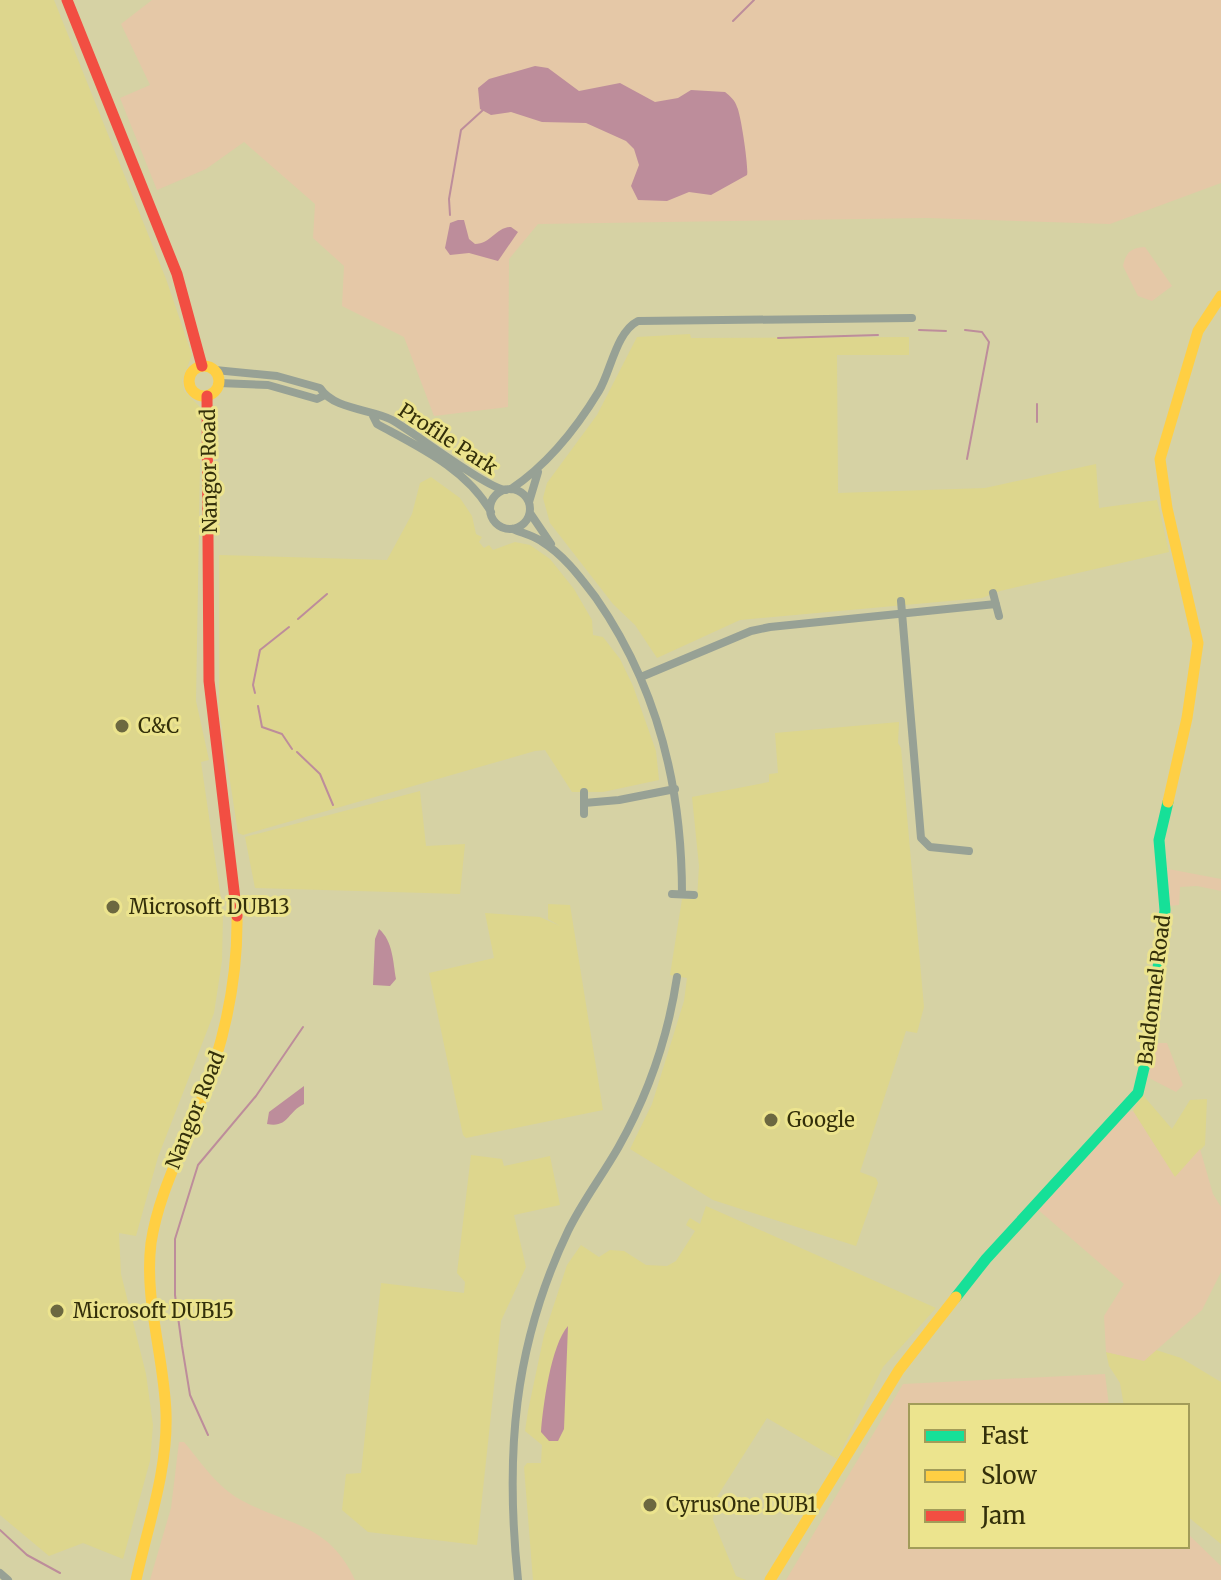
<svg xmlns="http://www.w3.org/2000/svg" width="1221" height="1580" font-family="Merriweather,serif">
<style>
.built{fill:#ddd68d}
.green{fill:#e5c8a7}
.water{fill:#bd8d9b}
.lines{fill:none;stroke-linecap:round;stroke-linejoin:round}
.stream{stroke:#bd8d9b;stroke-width:2}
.street{stroke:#97a195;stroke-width:8}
.fast{stroke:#16e098;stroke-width:11}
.slow{stroke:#ffcf43;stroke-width:11}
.jam{stroke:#f24e42;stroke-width:11}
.poi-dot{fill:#6c6840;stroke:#ece48e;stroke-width:3}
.labels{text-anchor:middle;stroke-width:6;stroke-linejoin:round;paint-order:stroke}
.street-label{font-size:20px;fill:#332f0a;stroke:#ece48e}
.poi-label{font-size:20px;fill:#332f0a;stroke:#ece48e;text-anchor:start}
</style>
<rect width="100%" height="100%" fill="#d6d2a4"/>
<!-- built -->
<path class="built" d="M0,0H54L166,279L192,355L182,380L184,391L201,408L196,701L209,760L201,762L223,913L222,961L214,1013L158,1157L136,1236L119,1233L121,1274L146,1374L153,1425L150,1461L123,1559L83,1543L49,1556L0,1515Z
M690,334L691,338L909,337V355H837L838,493L985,488L1096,464L1099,508L1157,500L1169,552L1000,591L982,598L740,620L657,658L635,625L613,604L550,523L543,498L547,483L597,415L637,337Z
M431,477L460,498L472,516L476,534L482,537L479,542L484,548L489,545L493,550L515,542L530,545L550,559L574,589L592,620L593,635L603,637L620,659L633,686L656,751L659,780L603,792H572L545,750L535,751L243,835L238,833L219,709V555L387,560L412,514L420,483Z
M899,722L898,743L901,748L924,1007L917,1033L906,1031L860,1172L876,1178L878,1183L856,1246L713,1200L630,1149L652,1104L684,1001L687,978L670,975L682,899H697L699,866L692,797L769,782V774L778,773L775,733Z
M420,791L426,846L465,844L460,894L255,888L245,837Z
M548,904L570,905L603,1110L466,1138L463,1135L429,973L494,958L485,913L540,917L560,926L548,919Z
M1142,1094L1172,1129L1190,1100L1207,1099L1205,1145L1175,1178L1133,1111Z
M471,1155L502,1159L504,1166L550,1156L560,1205L514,1215L526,1267L501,1321L477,1545L368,1532L342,1510L346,1474L361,1473L381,1283L464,1293L465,1282L457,1273Z
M706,1206L936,1308L883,1367L837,1459L767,1418L715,1500L713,1520L736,1576L746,1580H533L524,1467L527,1463H541L542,1445L525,1431L528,1411L544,1335L567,1265L581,1245L599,1257L610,1250L624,1251L646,1265L667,1266L676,1261L695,1231L686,1225L688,1221L690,1218L700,1224Z
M1156,1350L1181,1358L1221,1382V1544L1187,1516V1406H1124L1120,1383L1109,1366L1106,1352L1143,1360Z"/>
<!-- green -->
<path class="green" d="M152,0H1221V183L1110,224L927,218L538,224L509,259L508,407L434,416L404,337L342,306L344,266L313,238L315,204L244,142L206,169L157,190L120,98L150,85L121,24Z
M1145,247L1172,286L1152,301L1138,296L1123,266C1126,252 1131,248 1145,247Z
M1163,868L1221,879V891L1197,886L1180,887L1179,905L1168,906Z
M1153,1043H1167L1183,1085L1176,1092L1149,1078Z
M1133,1111L1175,1177L1200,1149L1213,1194L1221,1207V1272L1202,1310L1144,1361L1106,1352L1104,1316L1124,1284L1036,1208L1125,1113Z
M1105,1374L1109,1406H911V1546H1187V1533L1221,1566V1580H786L903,1384Z
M179,1442H184C201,1462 217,1487 241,1500C289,1526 329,1523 355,1580H150L171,1508Z"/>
<!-- water -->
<path class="water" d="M535,66L548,68L579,91L620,83L655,102L678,98L691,90L725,92C730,96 735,100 737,107C741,114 749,170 747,175L711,195L689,192L667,201L638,200L631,186L639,165L634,149L626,141L586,123L542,122L511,112L491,115L480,109L478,88L489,79Z
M458,220H464L469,239L475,244C491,244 496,227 511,227L518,232L498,261L469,253L450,255L445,248L450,223Z
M379,929C393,941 393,962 396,979L390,986L373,985L375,939Z
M304,1086V1104C287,1112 289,1128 267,1124L269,1112Z
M568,1326L564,1429L558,1441H549L541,1432C543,1406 551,1345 568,1326Z"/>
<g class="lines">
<!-- stream -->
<path class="stream" d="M733,21L754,0
M450,215L449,199L461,130L483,110
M919,330L946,331
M965,330L982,332L989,342L967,459
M778,338L878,335
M1037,422V404
M298,619L327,594
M255,693L253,685L260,650L289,627
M258,706L262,727L282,734L292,749
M297,752L320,774L333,805
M208,1435L190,1395L182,1346L175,1295V1239L198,1165L256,1096L303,1027
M0,1530L27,1555L60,1573"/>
<!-- street -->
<path class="street" d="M215,370L277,376L320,388C334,410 372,409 392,420C415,433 488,489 506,490
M219,383L268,385L317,399L325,395
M373,416L377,424C419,447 467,469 491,512
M511,489C547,465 576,429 599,391C611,371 616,332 638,321L912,318
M490 509a20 20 0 1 1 40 0a20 20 0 1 1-40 0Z
M529,502L538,472
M530,513L551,544
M513,529C522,533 532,535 541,541C564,555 580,577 596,598C658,687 682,787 682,894
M993,593L999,616
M901,601L921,838L930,847L969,851
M641,677L751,631L770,627L996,604
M584,803L619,800L675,789
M584,814V792
M672,894L694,895
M0,1573L8,1580
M518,1580C505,1456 513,1346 568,1231C582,1202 602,1176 618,1148C648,1095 668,1037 677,977"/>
<!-- fast -->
<path class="fast" d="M956,1297L986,1259L1138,1093L1148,1051L1165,910L1159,840L1168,802"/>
<!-- slow -->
<path class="slow" d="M189 381a15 15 0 1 1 30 0a15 15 0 1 1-30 0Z
M1168,802L1187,718L1198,643L1167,508L1160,459L1198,331L1221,296
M136,1580C148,1525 168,1470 166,1413C164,1356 144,1300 151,1243C158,1196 180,1155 197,1111C223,1048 238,985 237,916
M770,1580L899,1370L956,1297"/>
<!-- jam -->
<path class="jam" d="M67,0L177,274L202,366
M207,396L209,681L237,916"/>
</g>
<!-- markers -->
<g class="poi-dot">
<circle cx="122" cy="726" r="8"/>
<circle cx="113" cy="907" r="8"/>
<circle cx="771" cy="1120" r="8"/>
<circle cx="57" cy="1311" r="8"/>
<circle cx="650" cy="1505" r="8"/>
</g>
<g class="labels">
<!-- street labels -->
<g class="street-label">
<text transform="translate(448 439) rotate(33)" y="7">Profile Park</text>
<text transform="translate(209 471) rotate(-91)" y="7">Nangor Road</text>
<text transform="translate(1154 990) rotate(-83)" y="7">Baldonnel Road</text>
<text transform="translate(195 1110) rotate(-68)" y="7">Nangor Road</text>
</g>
<!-- poi labels -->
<g class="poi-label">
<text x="138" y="733">C&amp;C</text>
<text x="129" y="914">Microsoft DUB13</text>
<text x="787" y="1127">Google</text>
<text x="73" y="1318">Microsoft DUB15</text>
<text x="666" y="1512">CyrusOne DUB1</text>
</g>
</g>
<!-- legend -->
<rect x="909" y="1404" width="280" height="144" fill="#ece48e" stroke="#a29c59" stroke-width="2"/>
<rect x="925" y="1430" width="40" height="12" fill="#16e098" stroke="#a29c59" stroke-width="2"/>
<text x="981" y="1444" font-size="24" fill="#332f0a">Fast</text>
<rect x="925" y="1470" width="40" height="12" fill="#ffcf43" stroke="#a29c59" stroke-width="2"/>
<text x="981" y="1484" font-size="24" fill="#332f0a">Slow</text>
<rect x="925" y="1510" width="40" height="12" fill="#f24e42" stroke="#a29c59" stroke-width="2"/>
<text x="981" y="1524" font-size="24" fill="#332f0a">Jam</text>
</svg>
